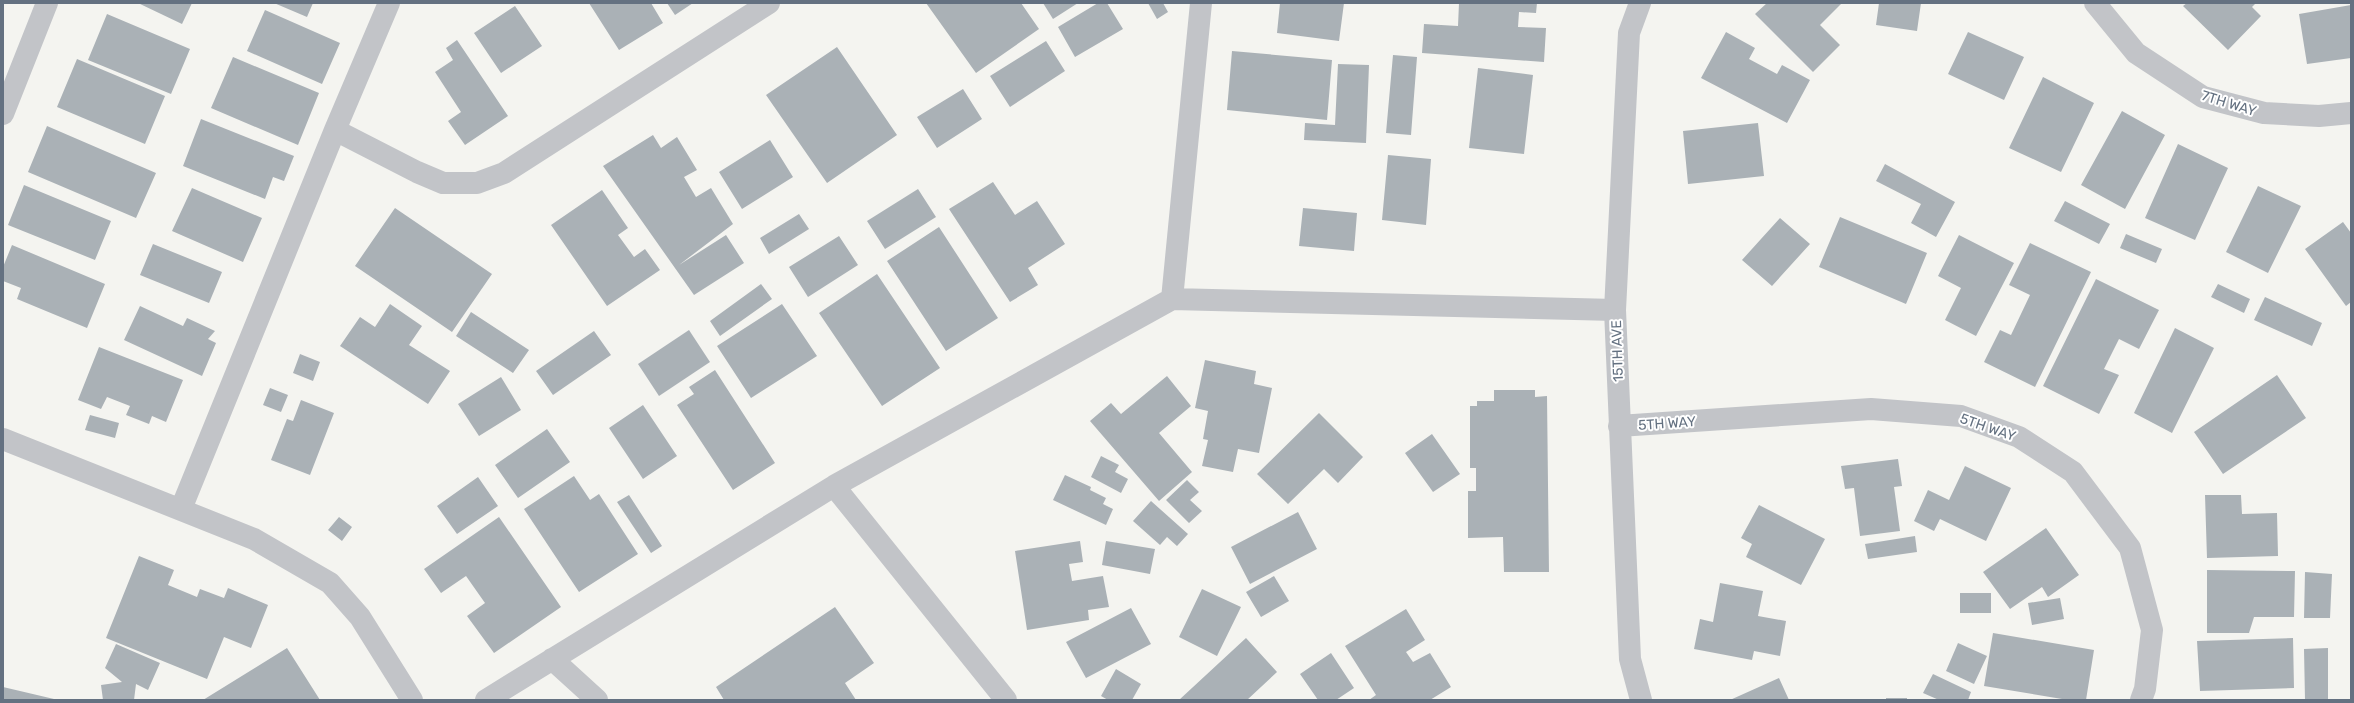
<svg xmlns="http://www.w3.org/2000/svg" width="2354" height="703" font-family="Rubik,sans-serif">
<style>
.building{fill:#aab1b6}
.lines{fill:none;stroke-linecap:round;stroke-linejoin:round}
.street{stroke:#c2c4c8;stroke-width:22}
.labels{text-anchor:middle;stroke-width:4;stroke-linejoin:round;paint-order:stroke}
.street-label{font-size:14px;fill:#647181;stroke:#fff}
</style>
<rect width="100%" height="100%" fill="#f4f4f0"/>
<!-- building -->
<path class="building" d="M138,3H192L182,24Z
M274,3H313L307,17Z
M589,3H651L663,23L619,50Z
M667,3H693L675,15Z
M926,3H1021L1039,29L976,73Z
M1043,3H1078L1053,19Z
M1098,3H1107L1123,29L1075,57L1058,27Z
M1148,3H1163L1168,12L1157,19Z
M1280,3H1344L1339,41L1277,33Z
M1459,3H1537L1536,13L1519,12L1518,27L1546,28L1544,62L1422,53L1424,24L1458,26Z
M1767,3H1842L1820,25L1840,45L1813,72L1755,14Z
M1879,3H1921L1917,31L1876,25Z
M2187,3H2256L2252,7L2261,16L2228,50L2183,6Z
M2351,5V58L2307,64L2299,14Z
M515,6L542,46L501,73L474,33Z
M265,10L340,43L322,84L247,51Z
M107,14L190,49L171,94L88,60Z
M1726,32L1755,48L1749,59L1777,74L1782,65L1810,80L1787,123L1701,78Z
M1968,32L2024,57L2004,100L1948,74Z
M457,40L508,116L465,145L448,121L461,112L435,72L453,60L446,48Z
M1046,41L1065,71L1010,107L990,76Z
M837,47L897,135L827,183L766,95Z
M1232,51L1332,60L1327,120L1227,110Z
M1393,55L1417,57L1411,135L1386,133Z
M233,57L319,93L298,145L211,108Z
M77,59L165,96L145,144L57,107Z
M1338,64L1369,65L1366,143L1304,140L1305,123L1335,125Z
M1478,68L1533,75L1524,154L1469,148Z
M2043,77L2094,103L2061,172L2009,148Z
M963,89L982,119L937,148L917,117Z
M2122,111L2165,135L2125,209L2081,185Z
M201,119L294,156L284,181L273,177L265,199L183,166Z
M1758,123L1764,176L1688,184L1683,131Z
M47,126L156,173L136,218L28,172Z
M653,135L661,148L677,137L697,170L684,177L696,197L711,188L733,224L679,265L726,235L744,263L694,295L603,166Z
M770,140L793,177L742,209L719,172Z
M2178,144L2228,168L2195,240L2145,218Z
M1388,155L1431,159L1426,225L1382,220Z
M1885,164L1955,202L1936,237L1911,223L1921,204L1876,181Z
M993,182L1015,215L1037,201L1065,244L1028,268L1038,285L1010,302L949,209Z
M24,185L111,221L95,260L8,225Z
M2258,186L2301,206L2268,273L2226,252Z
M192,188L262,218L243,262L172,231Z
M918,189L936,217L885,249L867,221Z
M602,190L628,228L618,235L634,257L645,249L660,270L607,306L551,225Z
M2065,201L2110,224L2099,244L2054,221Z
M395,208L492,274L452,332L355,266Z
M1303,208L1357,213L1354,251L1299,246Z
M799,214L809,229L769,254L760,238Z
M1840,217L1927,253L1906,304L1819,267Z
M1780,218L1810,244L1772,286L1742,260Z
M2343,222L2351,233V302L2346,306L2305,249Z
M939,227L998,318L946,351L887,261Z
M2126,234L2162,249L2156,263L2120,248Z
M1959,235L2014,263L1976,336L1945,320L1961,288L1938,276Z
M839,236L858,265L808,297L789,267Z
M2030,243L2091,272L2035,387L1984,362L2000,330L2011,335L2030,295L2009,285Z
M153,244L222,272L209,303L140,275Z
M12,245L105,284L87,328L17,299L21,288L3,281V267Z
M877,274L940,368L882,406L819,313Z
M2096,279L2159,310L2139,349L2119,339L2104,369L2119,375L2099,414L2043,386Z
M761,284L772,299L720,336L710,321Z
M2218,284L2250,299L2244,313L2211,297Z
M2265,297L2322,323L2312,346L2254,320Z
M390,304L422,326L409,345L450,371L428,404L340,346L360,317L375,327Z
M782,304L817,356L751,398L717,346Z
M140,306L183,326L187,318L215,331L208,339L216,343L202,376L124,340Z
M471,312L529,350L513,373L456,336Z
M2175,328L2214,348L2172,433L2134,413Z
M689,330L710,362L659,396L638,364Z
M594,331L611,355L553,395L536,371Z
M99,347L183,380L166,422L152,416L149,424L126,415L130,406L107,397L101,409L78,400Z
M300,354L320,362L313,381L293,373Z
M1205,360L1256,371L1254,384L1272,388L1259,453L1238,449L1233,472L1202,466L1208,440L1203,439L1208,411L1195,408Z
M715,370L775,463L733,490L677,405L694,394L689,387Z
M2277,375L2306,418L2223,474L2194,432Z
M1167,376L1191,406L1159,433L1192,472L1159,501L1090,421L1111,403L1121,414Z
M501,377L521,410L479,436L458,404Z
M270,388L288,395L281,412L263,405Z
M1494,390H1535V397L1547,396L1549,572H1504L1503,537L1468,538V491H1476V468H1470V406H1477V401H1494Z
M301,400L334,413L310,475L271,460L287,419L293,421Z
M643,405L677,456L643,479L609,428Z
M1319,413L1363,457L1338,483L1324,469L1288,504L1257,474Z
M90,415L119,423L115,438L85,430Z
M547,429L570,462L518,498L495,465Z
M1432,434L1460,474L1433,492L1405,453Z
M1101,456L1119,465L1115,472L1128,479L1121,493L1091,477Z
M1898,459L1902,486L1894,487L1900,531L1860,536L1854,488L1845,489L1841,466Z
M1965,466L2011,488L1986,541L1940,519L1934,531L1914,521L1928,490L1949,500Z
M1065,475L1091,487L1090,490L1106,498L1103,504L1113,509L1106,525L1053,500Z
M574,476L590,500L599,494L638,554L579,592L524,509Z
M478,477L498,506L457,534L437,506Z
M1187,480L1199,492L1190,500L1202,511L1189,523L1166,500Z
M629,495L662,546L651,553L617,502Z
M2205,495H2241L2242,514L2277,513L2278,556L2207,558Z
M1151,501L1188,534L1177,546L1167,537L1160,545L1133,521Z
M1759,505L1825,539L1801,585L1746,557L1752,544L1741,538Z
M1298,512L1317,549L1250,584L1231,547Z
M339,517L352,527L342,541L328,530Z
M499,517L561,607L494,653L467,616L485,603L466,576L441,593L424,569Z
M2046,528L2079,575L2048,597L2042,587L2010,609L1983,572Z
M1915,536L1917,552L1868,559L1865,544Z
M1080,541L1083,562L1069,564L1072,581L1103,576L1109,607L1088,610L1089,620L1027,630L1015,551Z
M1106,541L1155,549L1150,574L1102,565Z
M139,556L174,570L168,585L197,597L200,589L224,598L228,588L268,605L251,648L224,637L207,679L106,638Z
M2207,570L2295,571L2294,617H2254L2249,633H2207Z
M2305,572L2332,574L2330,618H2304Z
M1274,576L1289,601L1261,617L1246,592Z
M1720,583L1763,591L1758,616L1786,621L1780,656L1754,651L1752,660L1694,649L1700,619L1713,622Z
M1202,589L1241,607L1217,656L1179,637Z
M1960,593H1991V613H1960Z
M2060,598L2064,619L2032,625L2028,603Z
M835,607L874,663L845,683L856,700H724L716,687Z
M1131,608L1151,644L1086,678L1066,642Z
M1406,609L1425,640L1406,652L1413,662L1430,653L1451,687L1430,700H1369L1376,695L1345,646Z
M1993,633L2094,650L2086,700H2068L1984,686Z
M1246,638L1277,672L1247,700H1179Z
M2293,638L2294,688L2200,691L2197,641Z
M1958,643L1987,656L1974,684L1946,671Z
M116,644L160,663L148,690L136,684L134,700H103L101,685L122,682L105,668Z
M287,648L320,700H203Z
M2328,648V700H2305L2304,649Z
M1331,653L1354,688L1336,700H1318L1300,674Z
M1116,669L1141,684L1132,700H1108L1101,696Z
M1933,674L1971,692L1968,700H1939L1923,693Z
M1779,678L1789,700H1730Z
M3,687L54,699V700H3Z
M1886,698H1907V700H1886Z"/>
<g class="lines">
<!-- street -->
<path class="street" d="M1640,3L1629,33L1615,310L1630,659L1641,700
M2095,3L2136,53L2203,97L2264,113L2319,116L2351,113
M3,114L47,3
M335,130L417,172L443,183H477L504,173L769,3
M1172,299L1201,3
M1619,426L1871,409L1961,416L2019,437L2073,472L2130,548L2152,630L2145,689L2141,700
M3,439L254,539L330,583L360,617L412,700
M834,486L1006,700
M181,509L335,130L389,3
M552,659L597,700
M486,700L834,486L1172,299L1615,310"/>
</g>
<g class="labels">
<!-- street labels -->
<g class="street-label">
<text transform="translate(2229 103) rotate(17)" y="5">7TH WAY</text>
<text transform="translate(1617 351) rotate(-92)" y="5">15TH AVE</text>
<text transform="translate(1667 423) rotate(-4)" y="5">5TH WAY</text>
<text transform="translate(1988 427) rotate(19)" y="5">5TH WAY</text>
</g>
</g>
<!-- border -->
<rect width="2354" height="703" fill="none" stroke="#647181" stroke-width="8"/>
</svg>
